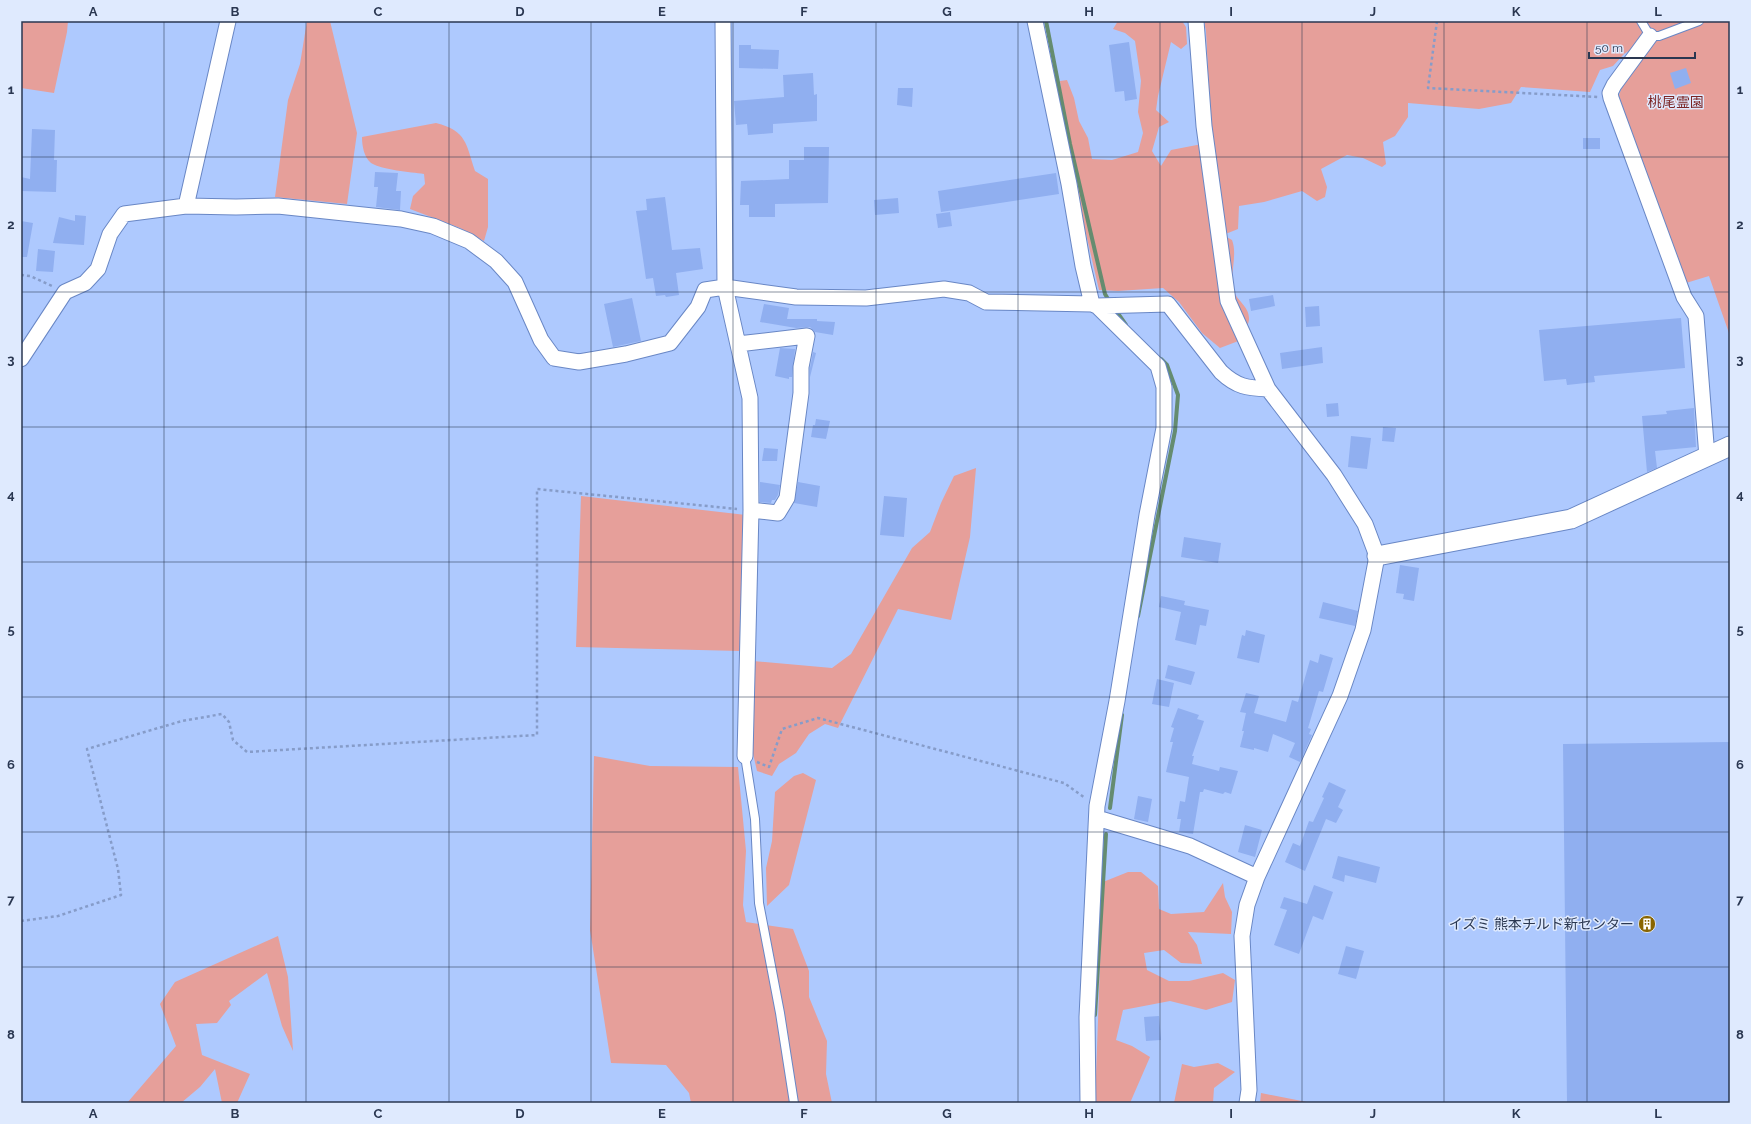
<svg xmlns="http://www.w3.org/2000/svg" width="1751" height="1124" font-family="Raleway,'Noto Sans JP',sans-serif">
<style>
.green{fill:#e69f9a}
.lines{fill:none;stroke-linecap:round;stroke-linejoin:round}
.stream{stroke:#658c70;stroke-width:4}
.building{fill:#90aff0}
.service-casing{stroke:#6987c5;stroke-width:10}
.minor-casing{stroke:#6987c5;stroke-width:17}
.tertiary-casing{stroke:#6987c5;stroke-width:21}
.path{stroke:#869cc9;stroke-width:2.5;stroke-dasharray:3 3;stroke-linecap:butt}
.service{stroke:#fff;stroke-width:8}
.minor{stroke:#fff;stroke-width:15}
.tertiary{stroke:#fff;stroke-width:19}
.grid{fill:none;stroke:#2a3751;stroke-width:1;stroke-opacity:0.55}
.labels{text-anchor:middle;stroke-width:3;stroke-linejoin:round;paint-order:stroke}
.park-label{font-size:14px;fill:#7c2525;stroke:#dfeafe}
.poi-label{font-size:14px;fill:#2a3751;stroke:#dfeafe;text-anchor:end}
.neatline{fill:none;stroke:#2a3751;stroke-width:1.5}
.grid-label{font-size:13px;text-anchor:middle;font-weight:bold;fill:#2a3751}
</style>
<rect width="100%" height="100%" fill="#aec9fe"/>
<!-- green -->
<path class="green" d="M21,21H68L67,32L54,93L21,88Z
M307,21H330L357,133L347,204L275,197L288,100L300,64Z
M1118,21H1182L1186,27L1187,44L1181,49L1171,42L1158,96L1156,110L1169,122L1159,127L1152,151L1161,166L1171,150L1202,144L1210,111L1206,31L1204,21H1730V336L1709,276L1686,283L1617,101L1636,46L1624,54L1613,66L1600,70L1590,92L1521,87L1511,103L1479,109L1408,103V117L1395,136L1383,142L1386,164L1382,167L1363,158L1347,155L1321,169L1327,187L1325,197L1317,201L1302,191L1264,202L1239,206L1238,229L1223,235L1232,240C1238,256 1229,273 1234,290C1236,301 1250,306 1249,320C1248,326 1244,334 1241,340L1220,348L1202,333L1179,302L1163,288L1118,291L1099,290L1068,156L1060,81L1067,80L1074,98L1079,121L1088,138L1092,159L1112,160L1138,152L1143,133L1138,112L1141,81L1135,41L1125,33L1113,29Z
M436,123C467,131 466,144 475,171L488,179V227L484,241L460,228L410,209L413,196L425,184L424,174C410,172 383,170 371,163C364,157 362,146 362,137Z
M976,468L970,537L951,620L898,609L838,728L825,724L809,734L796,753L779,764L772,776L757,771L751,745L753,661L832,668L851,654L912,548L930,532L941,503L954,476Z
M581,496L746,515L740,651L576,647Z
M594,756L650,766L738,767L746,851L743,905L746,922L793,929L809,971V997L827,1041L826,1074L832,1103H691L689,1093L666,1065L611,1063L590,930Z
M803,773L816,780L789,885L767,906L766,868L772,841L775,792L794,776Z
M1128,872H1141L1158,886L1159,909L1171,914L1204,912L1223,883L1225,897L1232,912L1231,934L1188,932L1197,945L1202,964L1181,963L1164,950L1144,953L1147,970L1169,981H1189L1223,973L1235,980L1232,1002L1206,1010L1170,1001L1123,1010L1116,1040L1132,1046L1150,1057L1130,1103H1095L1103,882Z
M278,936L288,977L293,1051L282,1026L267,973L229,1001L231,1005L217,1023L196,1024L202,1055L250,1074L237,1103H222L215,1069L200,1087L181,1103H127L176,1046L160,1004L175,982Z
M1218,1063L1235,1072L1214,1088L1213,1103H1174L1182,1064L1194,1067Z
M1261,1093L1312,1103H1260Z"/>
<g class="lines">
<!-- stream -->
<path class="stream" d="M1046,21L1070,144L1105,294L1108,299
M1117,312L1126,325
M1138,616L1175,431L1178,395L1167,365L1161,359
M1110,808L1122,715
M1095,1015L1106,834"/>
</g>
<!-- building -->
<path class="building" d="M1129,42L1137,99L1125,101L1124,91L1115,92L1109,45Z
M739,45H751V49L779,50L778,69L739,68Z
M1686,68L1691,83L1675,89L1670,73Z
M813,73L814,95L817,94V121L773,124V133L748,135L747,124L736,125L734,101L784,97L783,75Z
M898,88H913L912,107L897,105Z
M32,129L55,130L54,160H57L56,192L21,191V177L30,179Z
M1583,138H1600V149H1583Z
M804,147H829L828,203L775,204V217H749V205H740L741,181L789,179V160H804Z
M375,172L398,173L396,191H401L400,210L376,207L378,187H374Z
M1056,173L1059,194L941,212L938,191Z
M665,197L672,250L700,248L703,269L676,273L679,295L666,297L665,295L656,296L653,278L646,279L636,211L647,210L646,199Z
M898,198L899,213L875,215L874,200Z
M950,212L952,226L938,228L936,214Z
M75,215L86,216L84,245L53,243L59,217L75,221Z
M21,221L33,223L27,257H21Z
M38,249L55,251L53,272L36,271Z
M1273,295L1275,306L1251,311L1249,299Z
M632,298L641,341L613,347L604,304Z
M764,304L789,308L787,319H817V321L835,322L833,335L815,332L810,327L796,328L760,322Z
M1319,306L1320,326L1306,327L1305,307Z
M1681,318L1685,368L1594,376L1595,382L1567,385L1566,379L1544,381L1539,330Z
M1322,347L1323,363L1282,369L1280,353Z
M780,348L795,349L792,377H789V379L775,376Z
M813,352L816,353L810,377V368Z
M1338,403L1339,416L1327,417L1326,404Z
M1694,408L1696,447L1655,451L1657,468L1647,472L1642,416L1667,414L1666,411Z
M816,419L830,421L826,439L811,437L813,425H815Z
M1383,427L1396,428L1394,442L1382,441Z
M1351,436L1371,438L1367,469L1348,467Z
M764,448L778,449L777,461H762Z
M760,482L780,485L778,495L775,500H772L771,503L760,502Z
M798,482L820,486L817,507L794,503Z
M884,496L907,498L904,537L880,535Z
M1184,537L1221,543L1218,563L1181,557Z
M1400,565L1419,568L1414,601L1403,599L1404,594L1396,593Z
M1161,596L1185,601L1184,605L1209,610L1206,626L1200,625L1196,645L1175,640L1181,612L1159,607Z
M1323,602L1358,611L1355,626L1319,618Z
M1246,630L1265,635L1259,663L1237,658L1242,635L1245,636Z
M1320,654L1333,658L1323,692L1319,691L1308,728L1311,729L1309,734L1312,735L1300,762L1289,757L1295,743L1273,734L1268,752L1254,748V750L1240,747L1244,731H1242L1246,713L1240,712L1246,693L1259,696L1254,713L1286,722L1292,700L1298,702L1310,660L1318,663Z
M1168,665L1195,672L1191,685L1165,678Z
M1157,679L1174,683L1169,707L1152,704Z
M1178,708L1199,715L1197,719L1204,721L1192,756H1194L1192,764L1219,771L1220,767L1238,771L1231,794L1225,792L1223,794L1204,789L1203,792H1200L1193,834L1179,832L1181,819H1177L1180,801L1185,802L1189,777L1166,772L1173,742H1170L1174,728L1171,727Z
M1730,742V1103H1567L1563,744Z
M1329,782L1346,790L1338,807L1343,810L1336,823L1326,819L1305,871L1285,862L1293,843L1300,846L1309,821L1313,822L1324,798L1322,797Z
M1138,796L1152,799L1148,822L1134,819Z
M1245,825L1262,830L1255,857L1238,852Z
M1338,856L1380,867L1376,883L1345,875L1344,882L1332,878Z
M1314,885L1333,892L1323,920L1313,916L1299,954L1274,945L1287,910L1280,908L1284,897L1307,904Z
M1346,946L1364,951L1356,979L1338,974Z
M1159,1016L1161,1040L1146,1041L1144,1017Z"/>
<g class="lines">
<defs>
<path id="service" d="M1641,21L1650,36H1659L1699,21
M745,756L755,819L759,903L780,1013L794,1103"/>
<path id="minor" d="M723,21L725,287L750,398L751,510L745,756
M1035,21L1069,184L1083,266L1092,304
M1196,21L1204,126L1228,301L1268,389L1334,475L1365,524L1377,556L1363,630L1340,696L1257,877L1247,905L1242,936L1249,1090L1247,1103
M1650,36L1614,85L1610,93L1611,98L1684,297L1696,316L1707,457
M186,206L228,21
M1097,306L1168,304L1221,372C1237,387 1247,388 1268,389
M738,344L807,336L801,367V393L787,498L778,513L751,510
M21,359L65,292L85,283L98,269L110,234L124,214L186,206L236,207L278,206L401,219L433,226L469,241L496,261L515,282L541,340L554,358L579,362L626,354L670,343L698,307L705,290L725,287L796,297L866,298L944,289L969,293L986,302L1092,304L1097,306L1158,366L1164,387V428L1147,515L1117,701L1097,806L1087,1017L1088,1103
M1097,818L1190,846L1257,877"/>
<path id="tertiary" d="M1377,556L1571,519L1730,446"/>
</defs>
<!-- service casing -->
<use href="#service" class="service-casing"/>
<!-- minor casing -->
<use href="#minor" class="minor-casing"/>
<!-- tertiary casing -->
<use href="#tertiary" class="tertiary-casing"/>
<!-- path -->
<path class="path" d="M1437,21L1428,88L1598,97
M21,275L30,276L52,286
M757,762L769,767L782,729L818,718L1064,783L1085,798
M21,921L58,916L121,895L118,869L87,749L182,721L222,714L229,722L233,740L247,752L537,735V489L737,509"/>
<!-- service -->
<use href="#service" class="service"/>
<!-- minor -->
<use href="#minor" class="minor"/>
<!-- tertiary -->
<use href="#tertiary" class="tertiary"/>
</g>
<!-- grid -->
<path class="grid" d="M164,21V1103M306,21V1103M449,21V1103M591,21V1103M733,21V1103M876,21V1103M1018,21V1103M1160,21V1103M1302,21V1103M1444,21V1103M1587,21V1103M21,157H1730M21,292H1730M21,427H1730M21,562H1730M21,697H1730M21,832H1730M21,967H1730"/>
<!-- icons -->
<defs>
<symbol id="building-disc" viewBox="-11 -11 22 22"><circle r="9.5" fill="#896501" stroke="#dfeafe"/><path d="M-4-6H4V6H1V3H-1V6H-4ZM-2.5-4.3h1.7v1.8h-1.7ZM.8-4.3h1.7v1.8H.8ZM-2.5-1h1.7V.8h-1.7ZM.8-1h1.7V.8H.8Z" fill="#fff"/></symbol>
</defs>
<g fill-rule="evenodd">
<use href="#building-disc" x="1637" y="914" width="20" height="20"/>
</g>
<g class="labels">
<!-- park labels -->
<g class="park-label">
<text x="1676" y="107">桃尾霊園</text>
</g>
<!-- poi labels -->
<g class="poi-label">
<text x="1634" y="929">イズミ 熊本チルド新センター</text>
</g>
</g>
<!-- border -->
<rect width="1751" height="1124" fill="none" stroke="#dfeafe" stroke-width="44"/>
<!-- scale -->
<path d="M1589 52v6h106v-6" fill="none" stroke="#2a3751" stroke-width="2"/>
<text x="1595" y="52" font-size="12" fill="#2a3751" stroke="#dfeafe" stroke-width="3" paint-order="stroke">50 m</text>
<rect x="22" y="22" width="1707" height="1080" class="neatline"/>
<g class="grid-label">
<text x="93" y="16">A</text>
<text x="235" y="16">B</text>
<text x="378" y="16">C</text>
<text x="520" y="16">D</text>
<text x="662" y="16">E</text>
<text x="804" y="16">F</text>
<text x="947" y="16">G</text>
<text x="1089" y="16">H</text>
<text x="1231" y="16">I</text>
<text x="1373" y="16">J</text>
<text x="1516" y="16">K</text>
<text x="1658" y="16">L</text>
<text x="11" y="94">1</text>
<text x="1740" y="94">1</text>
<text x="11" y="229">2</text>
<text x="1740" y="229">2</text>
<text x="11" y="364">3</text>
<text x="1740" y="364">3</text>
<text x="11" y="499">4</text>
<text x="1740" y="499">4</text>
<text x="11" y="634">5</text>
<text x="1740" y="634">5</text>
<text x="11" y="769">6</text>
<text x="1740" y="769">6</text>
<text x="11" y="904">7</text>
<text x="1740" y="904">7</text>
<text x="11" y="1039">8</text>
<text x="1740" y="1039">8</text>
<text x="93" y="1118">A</text>
<text x="235" y="1118">B</text>
<text x="378" y="1118">C</text>
<text x="520" y="1118">D</text>
<text x="662" y="1118">E</text>
<text x="804" y="1118">F</text>
<text x="947" y="1118">G</text>
<text x="1089" y="1118">H</text>
<text x="1231" y="1118">I</text>
<text x="1373" y="1118">J</text>
<text x="1516" y="1118">K</text>
<text x="1658" y="1118">L</text>
</g>
</svg>
